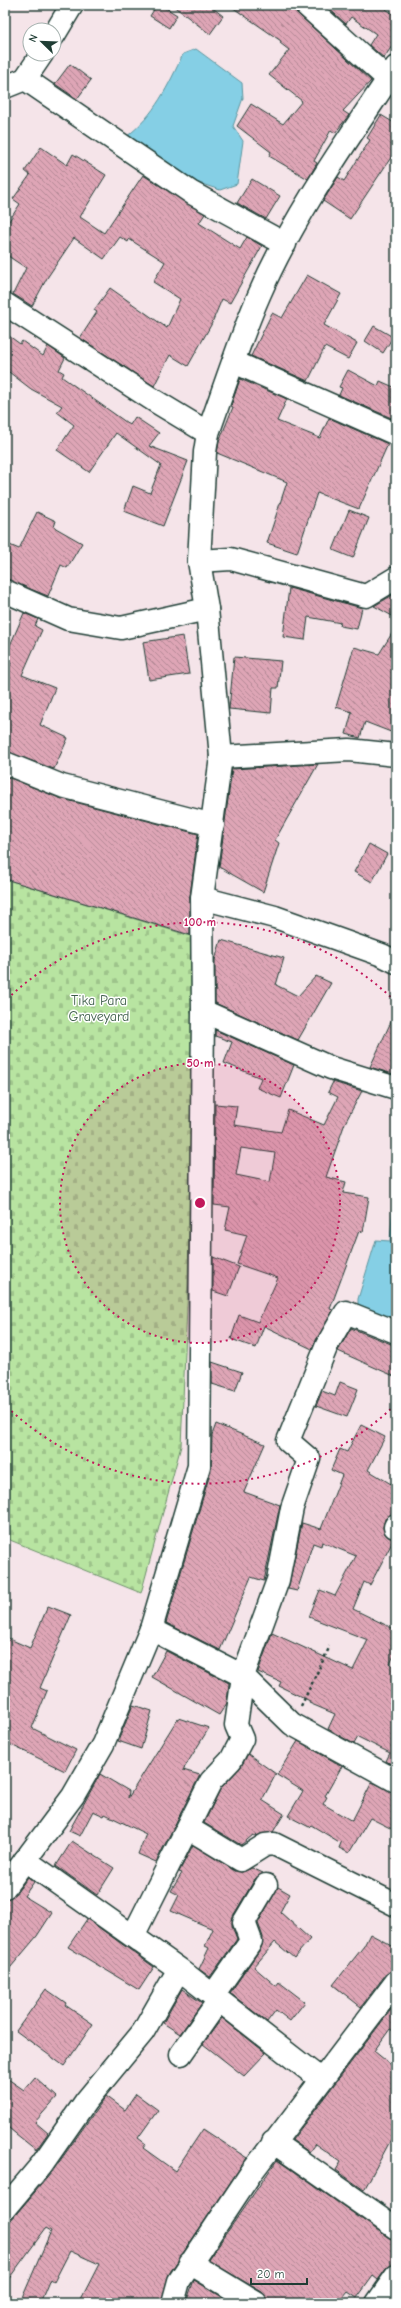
<svg xmlns="http://www.w3.org/2000/svg" width="401" height="2308" font-family="'Comic Neue',sans-serif">
<style>
.cemetery{fill:url(#cemetery-stones);stroke:#6c906a}
.water{fill:#85cfe5;stroke:#5c959e}
.building{fill:url(#building-back-hatch);stroke:#1f3d34;fill-rule:evenodd}
.lines{fill:none;stroke-linecap:round;stroke-linejoin:round}
.minor-casing{stroke:#1f3d34;stroke-width:25}
.secondary-casing{stroke:#1f3d34;stroke-width:25}
.path{stroke:#1f3d34;stroke-width:2.5;stroke-dasharray:3 3;stroke-linecap:butt}
.minor{stroke:#fff;stroke-width:22}
.secondary{stroke:#fff;stroke-width:22}
.ring{fill:none;stroke:#c2185b;stroke-width:2;stroke-dasharray:2 4}
.labels{text-anchor:middle;stroke-width:3;stroke-linejoin:round;paint-order:stroke}
.park-label{font-size:14px;fill:#3e5e4a;stroke:#fff}
.centre{fill:#c2185b;stroke:#fff;stroke-width:2}
.ring-label{font-size:12px;text-anchor:middle;font-weight:bold;fill:#c2185b;stroke:#fff;stroke-width:3;stroke-linejoin:round;paint-order:stroke}
</style>
<defs>
<pattern id="cemetery-stones" width="16" height="16" patternUnits="userSpaceOnUse"><rect width="16" height="16" fill="#b8e4a1"/><path d="M2 7V4a2 2 0 0 1 4 0v3zM10 15v-3a2 2 0 0 1 4 0v3z" fill="#9ec48b"/></pattern>
<pattern id="building-back-hatch" width="6" height="6" patternUnits="userSpaceOnUse"><rect width="6" height="6" fill="#dea5b6"/><path d="M-1 5l2 2M0 0l6 6M5-1l2 2" fill="none" stroke="#b38895"/></pattern>
</defs>
<rect width="100%" height="100%" fill="#f5e4e9"/>
<filter id="ink" filterUnits="userSpaceOnUse"><feTurbulence type="fractalNoise" baseFrequency=".025" numOctaves="2"/><feDisplacementMap in="SourceGraphic" scale="8" xChannelSelector="R" yChannelSelector="G"/><feConvolveMatrix kernelMatrix="1 2 1 2 8 2 1 2 1" color-interpolation-filters="sRGB"/></filter>
<g filter="url(#ink)">
<!-- cemetery -->
<path class="cemetery" d="M5,879L194,937L188,1283L181,1446L141,1593L5,1538Z"/>
<!-- water -->
<path class="water" d="M196,49L242,83L243,98L233,126L243,141L237,184L220,190L184,178L126,137C154,116 169,85 183,54Z
M396,1168V1323L358,1309V1299L376,1240L390,1241Z"/>
<!-- building -->
<path class="building" d="M157,5H161L177,15L169,28L150,16Z
M172,5H209L223,16L210,34Z
M229,5H294L298,14L371,81L343,111L349,115L335,133L331,130L314,161L317,163L308,179L269,156L271,152L237,126L251,104L283,124L302,101L269,75L289,50L280,43L281,41Z
M325,5H380L396,16V40L384,58L369,45L376,34L351,17L346,24Z
M70,64L91,80L77,99L55,84Z
M381,115L396,124V150L350,219L323,201L338,177L344,181L370,140L367,138Z
M41,147L67,165L73,154L106,175L80,217L104,233L143,175L205,214L199,223L240,249L247,237L262,246L230,303L222,299L211,325L188,366L170,355L154,386L80,338L97,312L94,310L110,288L167,328L180,299L153,282L165,262L129,239L128,242L120,237L104,259L74,238L47,278L32,306L13,294L26,268L5,254V227L20,204L13,199L30,175L25,171Z
M252,179L280,196L266,219L237,203Z
M307,275L341,294L324,325L357,343L348,359L325,347L308,381L251,356L272,313L282,318Z
M374,326L393,337L383,353L365,341Z
M5,333L20,344L22,341L43,356L48,346L65,358L59,370L64,373L62,377L130,425L135,417L159,433L149,446L188,461L163,526L124,511L133,486L150,493L161,465L116,433L89,472L57,450L74,425L57,412L62,406L31,389L5,369Z
M348,370L378,386L380,381L396,388V420L339,395L342,388L339,387Z
M240,379L287,399L277,421L320,438L329,418L388,444L359,509L317,493L297,553L267,543L287,482L217,453L219,442L233,407L231,406Z
M349,510L369,518L353,558L333,550Z
M37,512L56,521L54,527L82,543L67,568L61,565L48,596L5,579V543L19,549Z
M289,588L362,608L357,629L340,626L341,623L308,617L305,640L283,637Z
M396,593V618L374,606Z
M24,613L38,619L35,626L42,630L22,675L55,688L40,725L68,738L54,769L5,751V679L11,663L5,661V657Z
M396,627V734L365,722L360,738L346,734L352,712L336,707L354,647L379,654Z
M183,636L189,674L149,680L143,642Z
M234,657L281,661L278,688H273L271,713L229,709Z
M318,764L275,840L279,843L263,892L219,867L232,769Z
M5,776L59,798L198,834L190,896V935L5,879Z
M369,844L387,854L372,882L354,872Z
M221,940L284,958L276,985L298,996L316,976L331,983L298,1040L215,1003V960Z
M396,1011V1075L370,1067Z
M215,1030L294,1065L281,1098L257,1088L261,1078L224,1063L232,1042L215,1036Z
M333,1082L362,1091L345,1123L326,1177L346,1182L343,1193L369,1197L363,1232L359,1231L330,1309L333,1310L312,1349L264,1326L256,1348L231,1339L239,1315L258,1322L278,1278L237,1264L247,1235L225,1230L230,1207L214,1205L215,1104L237,1106L234,1125L281,1132L288,1110L324,1125L338,1097L328,1092ZM241,1148L275,1153L270,1182L236,1175Z
M213,1257L239,1267L228,1296L213,1291Z
M351,1328L396,1346V1377L338,1351Z
M212,1362L242,1372L235,1391L212,1384Z
M340,1382L358,1389L347,1417L316,1406L322,1391L335,1396Z
M216,1424L265,1444L244,1492L280,1505L264,1581L251,1577L220,1650L166,1623L211,1470L212,1435Z
M361,1425L385,1437L368,1470L396,1487V1511L385,1519L383,1527L385,1534L394,1539L370,1585L364,1582L353,1609L396,1630V1651L390,1664L396,1667V1767L386,1761L390,1753L358,1737L354,1744L328,1729L335,1714L309,1703L310,1701L279,1686L281,1682L258,1672L272,1633L353,1670L368,1640L309,1617L320,1590L335,1596L356,1556L322,1542L321,1546L313,1543L297,1591L288,1589L302,1523L321,1529L342,1475L331,1470L340,1449L347,1452Z
M48,1606L71,1615L40,1688L47,1691L32,1728L76,1750L65,1771L5,1742V1637L30,1648Z
M166,1651L229,1683L227,1703L219,1715L152,1677Z
M133,1705L152,1711L141,1749L118,1741Z
M178,1718L209,1728L183,1770L200,1775L156,1862L138,1854L146,1834L105,1814L104,1816L93,1811L80,1836L69,1831L100,1774L129,1791L128,1798Z
M298,1741L342,1766L325,1796L327,1797L323,1804L352,1821L372,1782L396,1793V1831L370,1818L349,1853L339,1848L341,1843L311,1825L309,1827L288,1816L303,1791L277,1775Z
M248,1754L276,1774L262,1800L284,1814L273,1832L255,1836L253,1835L241,1845L204,1823L221,1788L240,1768Z
M72,1841L114,1868L97,1895L56,1866Z
M193,1845L235,1871L242,1872L252,1868L263,1873L255,1879L233,1916L232,1926L237,1939L210,1977L199,1969L209,1948L205,1946L213,1929L171,1911L179,1895L171,1891L182,1873L179,1872Z
M28,1877L34,1882L24,1896L52,1913L37,1936L5,1974V1899L15,1895Z
M278,1887L290,1894L280,1912L310,1939L294,1958L275,1942L254,1967L276,1986L279,1982L305,2002L290,2021L276,2010L267,2022L230,1993L261,1948L263,1937L258,1923Z
M87,1919L154,1967L139,1990L68,1947Z
M370,1934L396,1948V1970L386,1974L361,2007L333,1985L364,1946Z
M46,1989L66,2003L65,2005L93,2024L64,2066L16,2031Z
M182,1989L202,2003L180,2034L163,2023Z
M396,2003V2033L390,2029L374,2051L396,2069V2130L364,2190L336,2170L341,2162L315,2144L309,2152L292,2140Z
M222,2018L266,2053L244,2076L203,2044Z
M5,2077L24,2090L35,2077L57,2097L35,2122L48,2133L36,2150L5,2125Z
M136,2094L158,2110L138,2138L146,2144L143,2148L175,2171L203,2129L247,2158L169,2274L161,2303H79L99,2264L70,2251L54,2282L50,2279L40,2303H20L51,2231L46,2228L5,2284V2227L52,2172L106,2096L125,2110Z
M277,2160L389,2238L396,2240V2264L386,2269L378,2280L373,2276L357,2298L348,2292L339,2303H268L262,2292L208,2260Z
M194,2280L232,2303H186Z"/>
<g class="lines">
<defs>
<path id="minor" d="M306,5L388,79
M54,35L72,5
M42,54L25,79L192,193L285,244
M5,87L25,79
M5,304L155,401L208,433
M234,362L396,434
M199,561L231,559L366,596L396,578
M5,591L68,619L121,628L207,609
M221,757L349,750L396,755
M5,763L62,786L213,825
M202,898L275,917L382,955L396,962
M203,1011L331,1068L396,1088
M395,1527L396,1525
M151,1629L243,1676L292,1724L396,1781
M188,1828L241,1860L265,1845L274,1844L396,1905
M25,1860L179,1969L320,2079
M133,1936L211,1781L231,1760L242,1739L236,1725L243,1676L278,1580L292,1508L309,1459L288,1441L327,1345L346,1312L396,1332
M213,1995L251,1941L244,1922L266,1885
M181,2054L219,2000
M273,2142L396,2228
M5,2208L42,2164L86,2101L143,2032L179,1969
M190,2263L256,2303
M173,2303L179,2281L251,2173L396,1982
M377,2303L396,2276"/>
<path id="secondary" d="M5,1887L73,1796L103,1744L151,1629L199,1466L203,1011L202,898L221,757L207,609L199,561L205,452L208,433C225,386 240,338 260,293C294,215 349,138 396,67"/>
</defs>
<!-- minor casing -->
<use href="#minor" class="minor-casing"/>
<!-- secondary casing -->
<use href="#secondary" class="secondary-casing"/>
<!-- path -->
<path class="path" d="M301,1706L330,1646"/>
<!-- minor -->
<use href="#minor" class="minor"/>
<!-- secondary -->
<use href="#secondary" class="secondary"/>
</g>
</g>
<!-- distance rings -->
<circle cx="200" cy="1203" r="140" fill="#c2185b" fill-opacity=".12"/>
<g class="ring">
<circle cx="200" cy="1203" r="140"/>
<path d="M395 1405A281 281 0 0 1 7 1407M7 999A281 281 0 0 1 395 1001"/>
</g>
<g class="labels">
<!-- park labels -->
<g class="park-label">
<text x="99" y="1005">Tika Para<tspan x="99" dy="16">Graveyard</tspan></text>
</g>
</g>
<circle cx="200" cy="1203" r="6" class="centre"/>
<g class="ring-label">
<text x="200" y="926">100 m</text>
<text x="200" y="1067">50 m</text>
</g>
<!-- margin -->
<rect width="401" height="2308" fill="none" stroke="#fff" stroke-width="20"/>
<rect x="10" y="10" width="381" height="2288" fill="none" stroke="#1f3d34" stroke-width="1.5" filter="url(#ink)"/>
<!-- north arrow -->
<g transform="translate(42 42) rotate(293)"><circle r="19" fill="#ffffff" stroke="#a5b1ae"/>
<path d="M0-3L7 15L0 10L-7 15Z" fill="#1f3d34"/>
<text y="-6" font-size="11" font-weight="bold" text-anchor="middle" fill="#1f3d34">N</text>
</g>
<!-- scale -->
<path d="M251 2278v6h56v-6" fill="none" stroke="#1f3d34" stroke-width="2"/>
<text x="257" y="2278" font-size="12" fill="#1f3d34" stroke="#ffffff" stroke-width="3" paint-order="stroke">20 m</text>
</svg>
